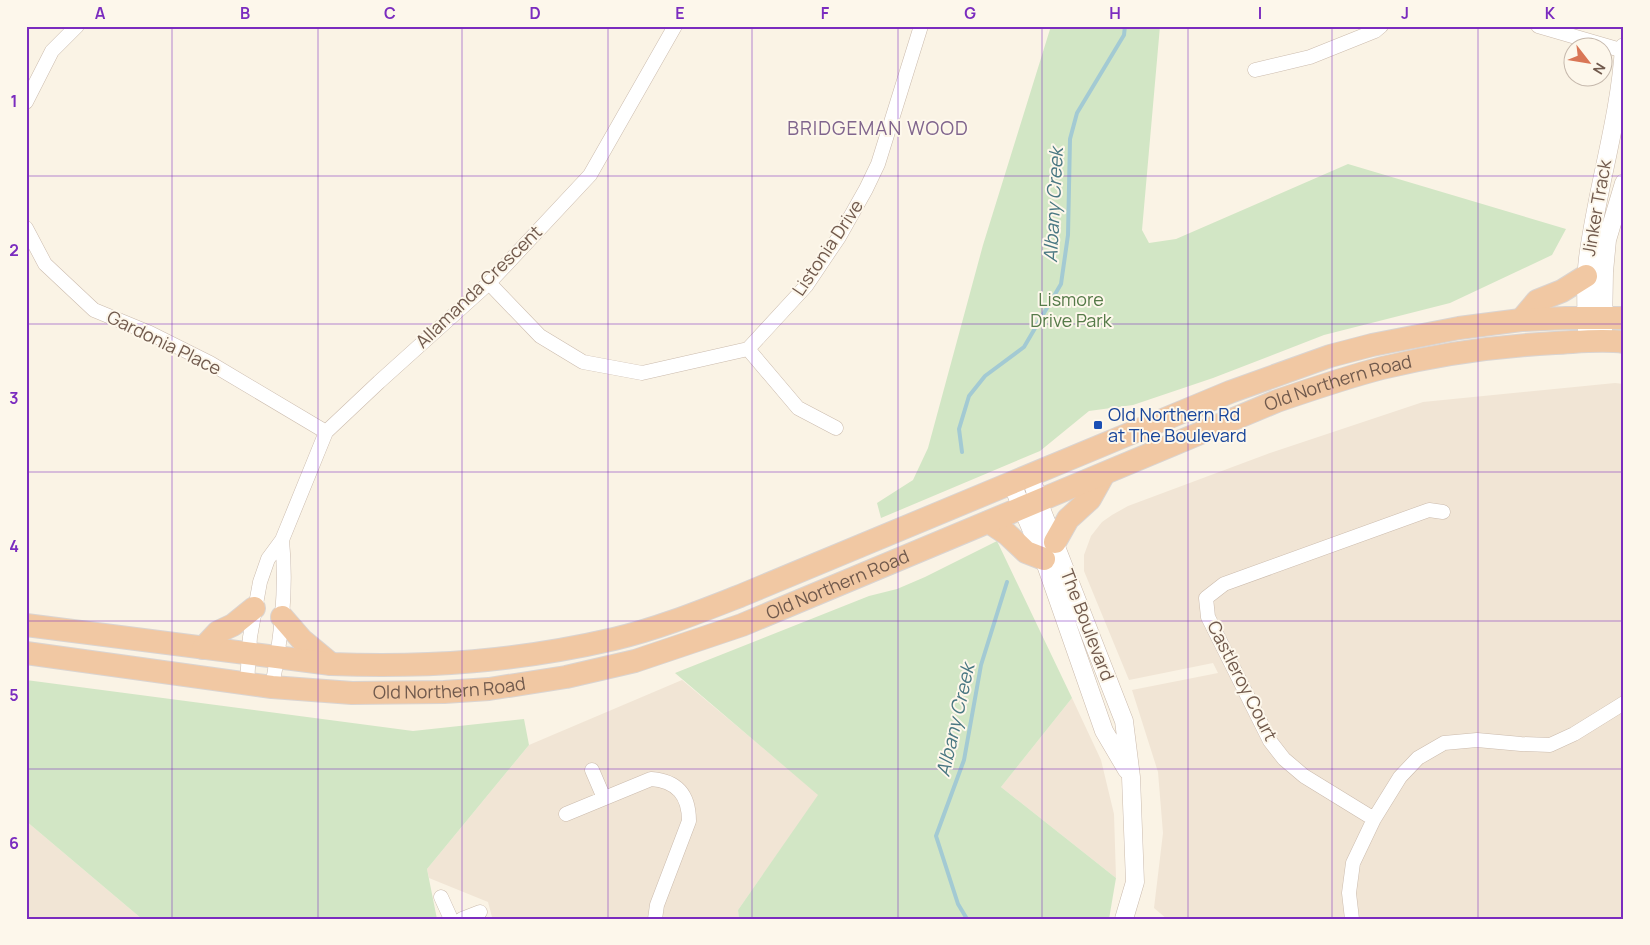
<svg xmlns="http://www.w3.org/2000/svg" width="1650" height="945" font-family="Manrope,sans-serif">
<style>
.residential{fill:#f1e5d5}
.green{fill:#d2e6c5}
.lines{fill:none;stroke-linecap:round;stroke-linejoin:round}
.stream{stroke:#a3cad3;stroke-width:4}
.minor-casing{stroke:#cbbbad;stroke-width:15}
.tertiary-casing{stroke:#cbbbad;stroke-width:19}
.trunk-casing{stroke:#dad4d1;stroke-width:24}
.minor{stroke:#fff;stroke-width:14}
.tertiary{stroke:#fff;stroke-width:18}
.trunk{stroke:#f1c8a3;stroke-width:22}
.grid{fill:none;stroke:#7b2cbf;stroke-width:1;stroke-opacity:0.55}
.transit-dot{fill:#1a4fb4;stroke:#fdf7eb;stroke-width:2}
.labels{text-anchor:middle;stroke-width:4;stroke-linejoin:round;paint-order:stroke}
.street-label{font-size:18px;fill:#715a4d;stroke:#fdf7eb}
.park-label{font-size:18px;fill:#567b49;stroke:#fdf7eb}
.transit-label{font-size:18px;fill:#164399;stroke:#fdf7eb;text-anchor:start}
.neighbourhood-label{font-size:19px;letter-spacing:1px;fill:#80658d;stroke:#fdf7eb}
.water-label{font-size:19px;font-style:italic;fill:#497782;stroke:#fdf7eb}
.neatline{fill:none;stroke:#7b2cbf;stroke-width:2}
.grid-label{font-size:16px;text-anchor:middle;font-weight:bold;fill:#7b2cbf}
</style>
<rect width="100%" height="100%" fill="#faf3e5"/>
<!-- residential -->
<path class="residential" d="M1615,383L1624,384V919H1167L1154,908L1163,833L1158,772L1132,690L1218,673L1213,663L1129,680L1084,571V555L1091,536L1102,522L1112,515L1128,506L1273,452L1423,402Z
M682,680L819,795L738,910L739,919H491L492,917L488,902L429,878L427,869L529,745Z
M1072,698L1101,760L1114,814L1116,878L1001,787Z
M26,821L142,919H26Z"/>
<!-- green -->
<path class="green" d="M1051,26H1160L1142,230L1149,243L1176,239L1348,164L1566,229L1552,255L1450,303L1324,335L1213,378L1133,405L1089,411L1040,451L881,518L877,503L913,480L928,448L983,245Z
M997,541L1072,698L1001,787L1116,878L1109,919H739L738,910L818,795L675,673L869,596L897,589L925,577Z
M26,680L413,731L524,719L529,745L427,869L437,919H142L26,821Z"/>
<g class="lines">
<!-- stream -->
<path class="stream" d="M962,452L959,429L969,396L985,376L1024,347L1061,284L1068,235L1070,139L1077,113L1124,35L1125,26
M967,919L958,904L936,836L964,760L981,665L1007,582"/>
<defs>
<path id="minor" d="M1538,26L1624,51
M1255,70L1310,57L1375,31L1381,26
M26,102L52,51L77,26
M26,228L45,264L94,310L150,333L210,363L326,432
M489,283L540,336L583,362L642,373L748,349L806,286L839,237L866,189L878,164L921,26
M748,349L798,408L836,428
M247,683L250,637L260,582L268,559L282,540L326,432L379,382L489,283L590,175L675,26
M272,687C281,638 287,590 282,540
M592,770L604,798
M566,814L651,779C677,781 689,795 689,821L657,905L655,919
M1374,819L1304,776L1284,759L1270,741L1208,617L1206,598L1224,584L1429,510L1443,512
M441,897L451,919
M462,919L480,912
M1352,919L1349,893L1353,863L1374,819L1400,777L1418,758L1444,743L1477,740L1521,744L1550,745L1574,734L1624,703"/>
<path id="tertiary" d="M1587,330C1586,306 1585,282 1588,258C1597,188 1620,117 1624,47
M1603,330L1604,272L1607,240L1624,183
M1031,476L1038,501L1124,721L1131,777L1135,882L1124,919
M1012,484L1044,559L1104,731L1127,770"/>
<g id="trunk">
<path d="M1521,320L1537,301L1562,291L1586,276"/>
<path d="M989,522L1007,534L1026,552L1044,559"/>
<path d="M1055,542L1068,519L1090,499L1104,474"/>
<path d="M282,617L302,640L331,664"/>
<path d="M26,625L331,664C429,668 518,661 614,639C657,629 699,612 740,596L1230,392L1330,356L1372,345L1459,328L1521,320L1566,318H1624"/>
<path d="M203,648L218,632L233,625L254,608"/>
<path id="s1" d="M26,653L272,687L352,693L444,692L489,689L566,677L635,661L742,625L1277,401C1312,389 1347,377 1382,368C1439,354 1497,346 1555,343C1578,342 1601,339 1624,342"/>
</g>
</defs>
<!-- minor casing -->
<use href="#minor" class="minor-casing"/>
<!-- tertiary casing -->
<use href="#tertiary" class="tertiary-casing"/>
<!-- trunk casing -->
<use href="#trunk" class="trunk-casing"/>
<!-- minor -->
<use href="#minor" class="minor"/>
<!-- tertiary -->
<use href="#tertiary" class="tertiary"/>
<!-- trunk -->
<use href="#trunk" class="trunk"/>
</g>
<!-- grid -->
<path class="grid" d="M172,26V919M318,26V919M462,26V919M608,26V919M752,26V919M898,26V919M1042,26V919M1188,26V919M1332,26V919M1478,26V919M26,176H1624M26,324H1624M26,472H1624M26,621H1624M26,769H1624"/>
<!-- markers -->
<rect class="transit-dot" x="1093" y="420" width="10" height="10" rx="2.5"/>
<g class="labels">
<!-- street labels -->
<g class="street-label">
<text transform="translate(1597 208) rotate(-80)" y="6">Jinker Track</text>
<text transform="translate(828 248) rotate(-56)" y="6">Listonia Drive</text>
<text transform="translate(479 287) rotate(-44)" y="6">Allamanda Crescent</text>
<text transform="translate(164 343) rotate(26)" y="6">Gardonia Place</text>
<text dy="6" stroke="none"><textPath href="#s1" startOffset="1371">Old Northern Road</textPath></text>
<text dy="6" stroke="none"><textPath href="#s1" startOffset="831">Old Northern Road</textPath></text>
<text transform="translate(1087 625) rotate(69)" y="6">The Boulevard</text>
<text transform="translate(1242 681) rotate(63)" y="6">Castleroy Court</text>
<text dy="6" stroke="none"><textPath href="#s1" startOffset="426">Old Northern Road</textPath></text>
</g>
<!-- park labels -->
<g class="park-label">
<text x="1071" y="306">Lismore<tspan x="1071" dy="21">Drive Park</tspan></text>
</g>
<!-- transit labels -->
<g class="transit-label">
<text x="1108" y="421">Old Northern Rd<tspan x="1108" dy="21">at The Boulevard</tspan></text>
</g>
<!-- neighbourhood labels -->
<g class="neighbourhood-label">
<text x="878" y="135">BRIDGEMAN WOOD</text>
</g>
<!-- water labels -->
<g class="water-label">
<text transform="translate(1053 205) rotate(-87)" y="7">Albany Creek</text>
<text transform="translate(955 720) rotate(-77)" y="7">Albany Creek</text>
</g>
</g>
<!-- border -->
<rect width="1650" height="945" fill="none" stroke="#fdf7eb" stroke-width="55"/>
<!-- north arrow -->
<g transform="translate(1588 62) rotate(121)"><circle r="24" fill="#fdf7eb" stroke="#c5b8ac"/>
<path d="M0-4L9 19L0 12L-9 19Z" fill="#d97656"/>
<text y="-8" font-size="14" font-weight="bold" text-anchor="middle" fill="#715a4d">N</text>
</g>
<rect x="28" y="28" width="1594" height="890" class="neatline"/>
<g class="grid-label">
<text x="100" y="19">A</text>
<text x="245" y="19">B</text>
<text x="390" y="19">C</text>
<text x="535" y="19">D</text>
<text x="680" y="19">E</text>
<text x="825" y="19">F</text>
<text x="970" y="19">G</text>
<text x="1115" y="19">H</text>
<text x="1260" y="19">I</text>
<text x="1405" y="19">J</text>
<text x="1550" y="19">K</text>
<text x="14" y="107">1</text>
<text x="14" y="256">2</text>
<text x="14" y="404">3</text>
<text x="14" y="552">4</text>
<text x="14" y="701">5</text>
<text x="14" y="849">6</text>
</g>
</svg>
